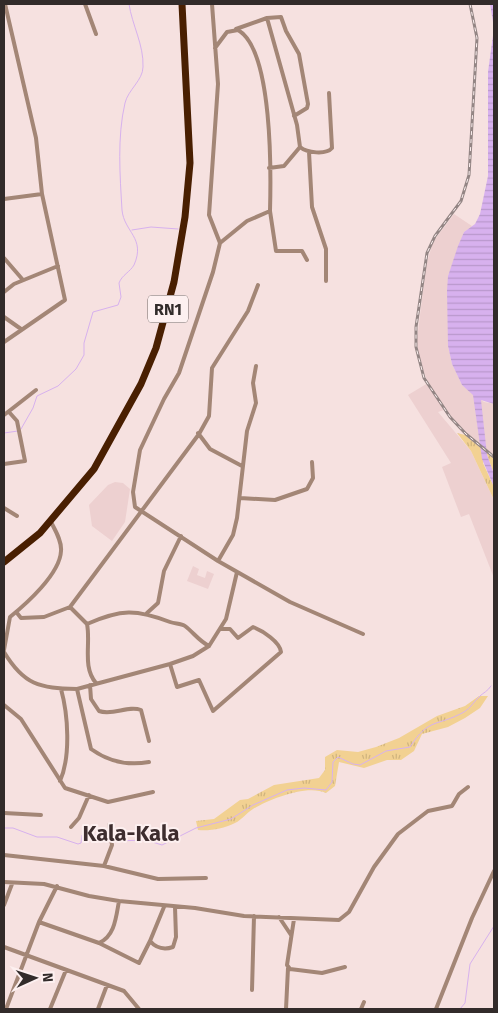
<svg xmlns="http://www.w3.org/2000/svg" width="498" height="1013" font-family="'Fira Sans',sans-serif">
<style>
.built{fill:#edd0d0}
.grass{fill:url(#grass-tufts)}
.water{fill:url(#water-rules)}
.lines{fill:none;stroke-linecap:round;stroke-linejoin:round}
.stream{stroke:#d7b1ee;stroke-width:1}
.street{stroke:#a38676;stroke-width:4}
.highway{stroke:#491f01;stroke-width:7}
.rail-casing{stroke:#938584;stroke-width:3}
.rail{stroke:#fdf0f0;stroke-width:1;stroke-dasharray:4;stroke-linecap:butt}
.labels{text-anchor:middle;stroke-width:4;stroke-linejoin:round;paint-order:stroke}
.shield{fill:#fdf0f0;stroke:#6f6665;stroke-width:1}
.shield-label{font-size:16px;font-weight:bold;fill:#322b2a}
.district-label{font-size:22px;font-weight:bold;fill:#3d2d2e;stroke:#fdf0f0}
</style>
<defs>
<pattern id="grass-tufts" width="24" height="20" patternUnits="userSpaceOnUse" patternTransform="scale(1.25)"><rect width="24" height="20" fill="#f2d192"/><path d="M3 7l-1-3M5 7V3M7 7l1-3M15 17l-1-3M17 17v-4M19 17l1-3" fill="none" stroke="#d0b47e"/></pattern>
<pattern id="water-rules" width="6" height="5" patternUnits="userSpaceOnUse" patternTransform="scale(1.25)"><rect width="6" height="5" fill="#d7b1ee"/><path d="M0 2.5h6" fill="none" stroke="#b998cc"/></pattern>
</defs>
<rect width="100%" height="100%" fill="#f6e1e0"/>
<!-- built -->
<path class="built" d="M454,214L472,226L464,232L448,276V346L452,364L462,385L484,402L494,404V459L459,429L444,410L438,412L471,451L494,500V578L469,514L461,517L442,467L451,463L408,395L428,383L419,358L417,340L426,266L433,242Z
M115,482L123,483L130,489L125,522L112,541L92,526L89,505L108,485Z
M193,566L199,569L197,575L205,578L207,571L214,574L208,589L187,581Z"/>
<!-- grass -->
<path class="grass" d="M457,433L465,435L494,459V474L487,455L483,463L494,487V500L471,451Z
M479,696H488L480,708L465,718L448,727L422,734L414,751L401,760H387L364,768L339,762L335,786L326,793C307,784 270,799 253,809C246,813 242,820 235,823C223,829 210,831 198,830L196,821L214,819L240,800L248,799L274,785L319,778L325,770V757L337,750L358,752L376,747L399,738L437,716L465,706Z"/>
<!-- water -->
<path class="water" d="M490,4H494V404L481,400L487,455L494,474V487L482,459L473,395L462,385L452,364L448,346L447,291L448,276L458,246L464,232L475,224L480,214L488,176V72L494,28Z"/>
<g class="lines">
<!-- stream -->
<path class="stream" d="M132,230L151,227L178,229
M21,429L33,408L37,396L58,386L76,369L84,355V343L93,312L118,305L121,297L119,283C122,275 130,272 134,265C146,238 124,232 122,210C120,176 117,137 125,103C128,90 143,80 143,67C144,45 132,25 129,4
M4,433L18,431
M4,828H13L37,837H57L78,844L81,843L82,835L87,833L110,838
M116,841L146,840L162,845L196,828L231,819L253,805L287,790L304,788L326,790L332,782L333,762L338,757L353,764L360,765L386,751L410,747C429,717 437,727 464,712C471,708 474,701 480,696C483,693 488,691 491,686
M460,1009L465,1003L470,964L494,926"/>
<!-- street -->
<path class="street" d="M85,4L96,34
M212,4L218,84L209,215L220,243
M267,18L281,17L286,31L299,54L308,104L307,108L294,116
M236,29L267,18L297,125L300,147L284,166L269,168
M215,48L227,32L238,30C273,50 271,174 270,211L247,221L220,243L213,272L179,373L164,399L140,450L133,492L135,507L218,561L290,602L363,634
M300,147C307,153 326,155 332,148L329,93
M309,152L312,207L326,249V281
M4,199L42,194
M270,211L276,251H302L307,260
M4,258L23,280
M4,292L14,284L58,266
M4,317L21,329
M4,342L65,300L42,194L36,138L5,4
M4,415L36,390
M198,433L210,449L242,466
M4,464L25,461L17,421L9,412
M240,498L275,500L307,489L313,478L312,462
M4,508L17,516
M218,561L233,535L237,518L247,431L256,403L253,383L256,366
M70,607L87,624C91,643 82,667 96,683
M17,613L21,618L44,617L70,607L199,434L209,416L212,368L248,311L258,285
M147,613L158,603L164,571L181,536
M87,624C121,609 136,609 170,622C175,624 181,623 185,626C194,633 199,641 209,646
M4,650L10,617C26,604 60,574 61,551C62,541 55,530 51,522
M4,652C24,685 39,688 77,689L170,664L193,656L209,646L226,619L237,572
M170,664L177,687L199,680L213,711L281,652C280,642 263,631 253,627L238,638L230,629H221
M90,685L91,699L99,711C113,716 128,705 141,710L149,741
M77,689L91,749C109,762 127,766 149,762
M4,705L21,719L65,788L108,802L153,792
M60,781C71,756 68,714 61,689
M4,813L41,815
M71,827L79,818L89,795
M4,855L104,866L158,879L206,878
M104,866L112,845L109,825
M4,882L44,884L89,896L119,901L195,908L244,916L339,920L349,912L374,867L398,834L428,811L452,806L459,794L468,787
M4,905L12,884
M164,907L150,941C156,948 164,950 173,947L176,937L175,907
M279,917L291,935
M294,919L287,965L290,969L322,973L345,967
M39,922L99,943C115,936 116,917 119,901
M99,943L139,963L150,941
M4,947L124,991L139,1009
M252,990L254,916
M6,1009L39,922L57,886
M50,1009L66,970
M98,1009L107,985
M286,1009L288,968
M361,1009L364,1002
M436,1009L472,918L494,871"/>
<!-- highway -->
<path class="highway" d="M4,562L40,533L94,469L141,384L156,348L174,282L185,217L190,163L182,4"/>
<defs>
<path id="rail" d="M470,4L477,38L469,175L461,201L435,236L427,253L416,327V347L424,378L450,417L466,434L494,457"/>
</defs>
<!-- rail casing -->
<use href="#rail" class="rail-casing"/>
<!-- rail -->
<use href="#rail" class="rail"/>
</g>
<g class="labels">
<!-- shield labels -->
<rect class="shield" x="148" y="295.5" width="40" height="27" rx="4"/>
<g class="shield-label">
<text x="168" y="315">RN1</text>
</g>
<!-- district labels -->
<g class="district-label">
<text x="131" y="841">Kala-Kala</text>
</g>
</g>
<!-- border -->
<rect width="498" height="1013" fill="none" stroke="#322b2a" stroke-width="10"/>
<!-- north arrow -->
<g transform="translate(35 978) rotate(87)" stroke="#fdf0f0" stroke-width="4" paint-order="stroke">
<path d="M0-4L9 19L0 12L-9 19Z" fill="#322b2a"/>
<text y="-8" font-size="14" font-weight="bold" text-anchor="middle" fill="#322b2a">N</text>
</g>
</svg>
